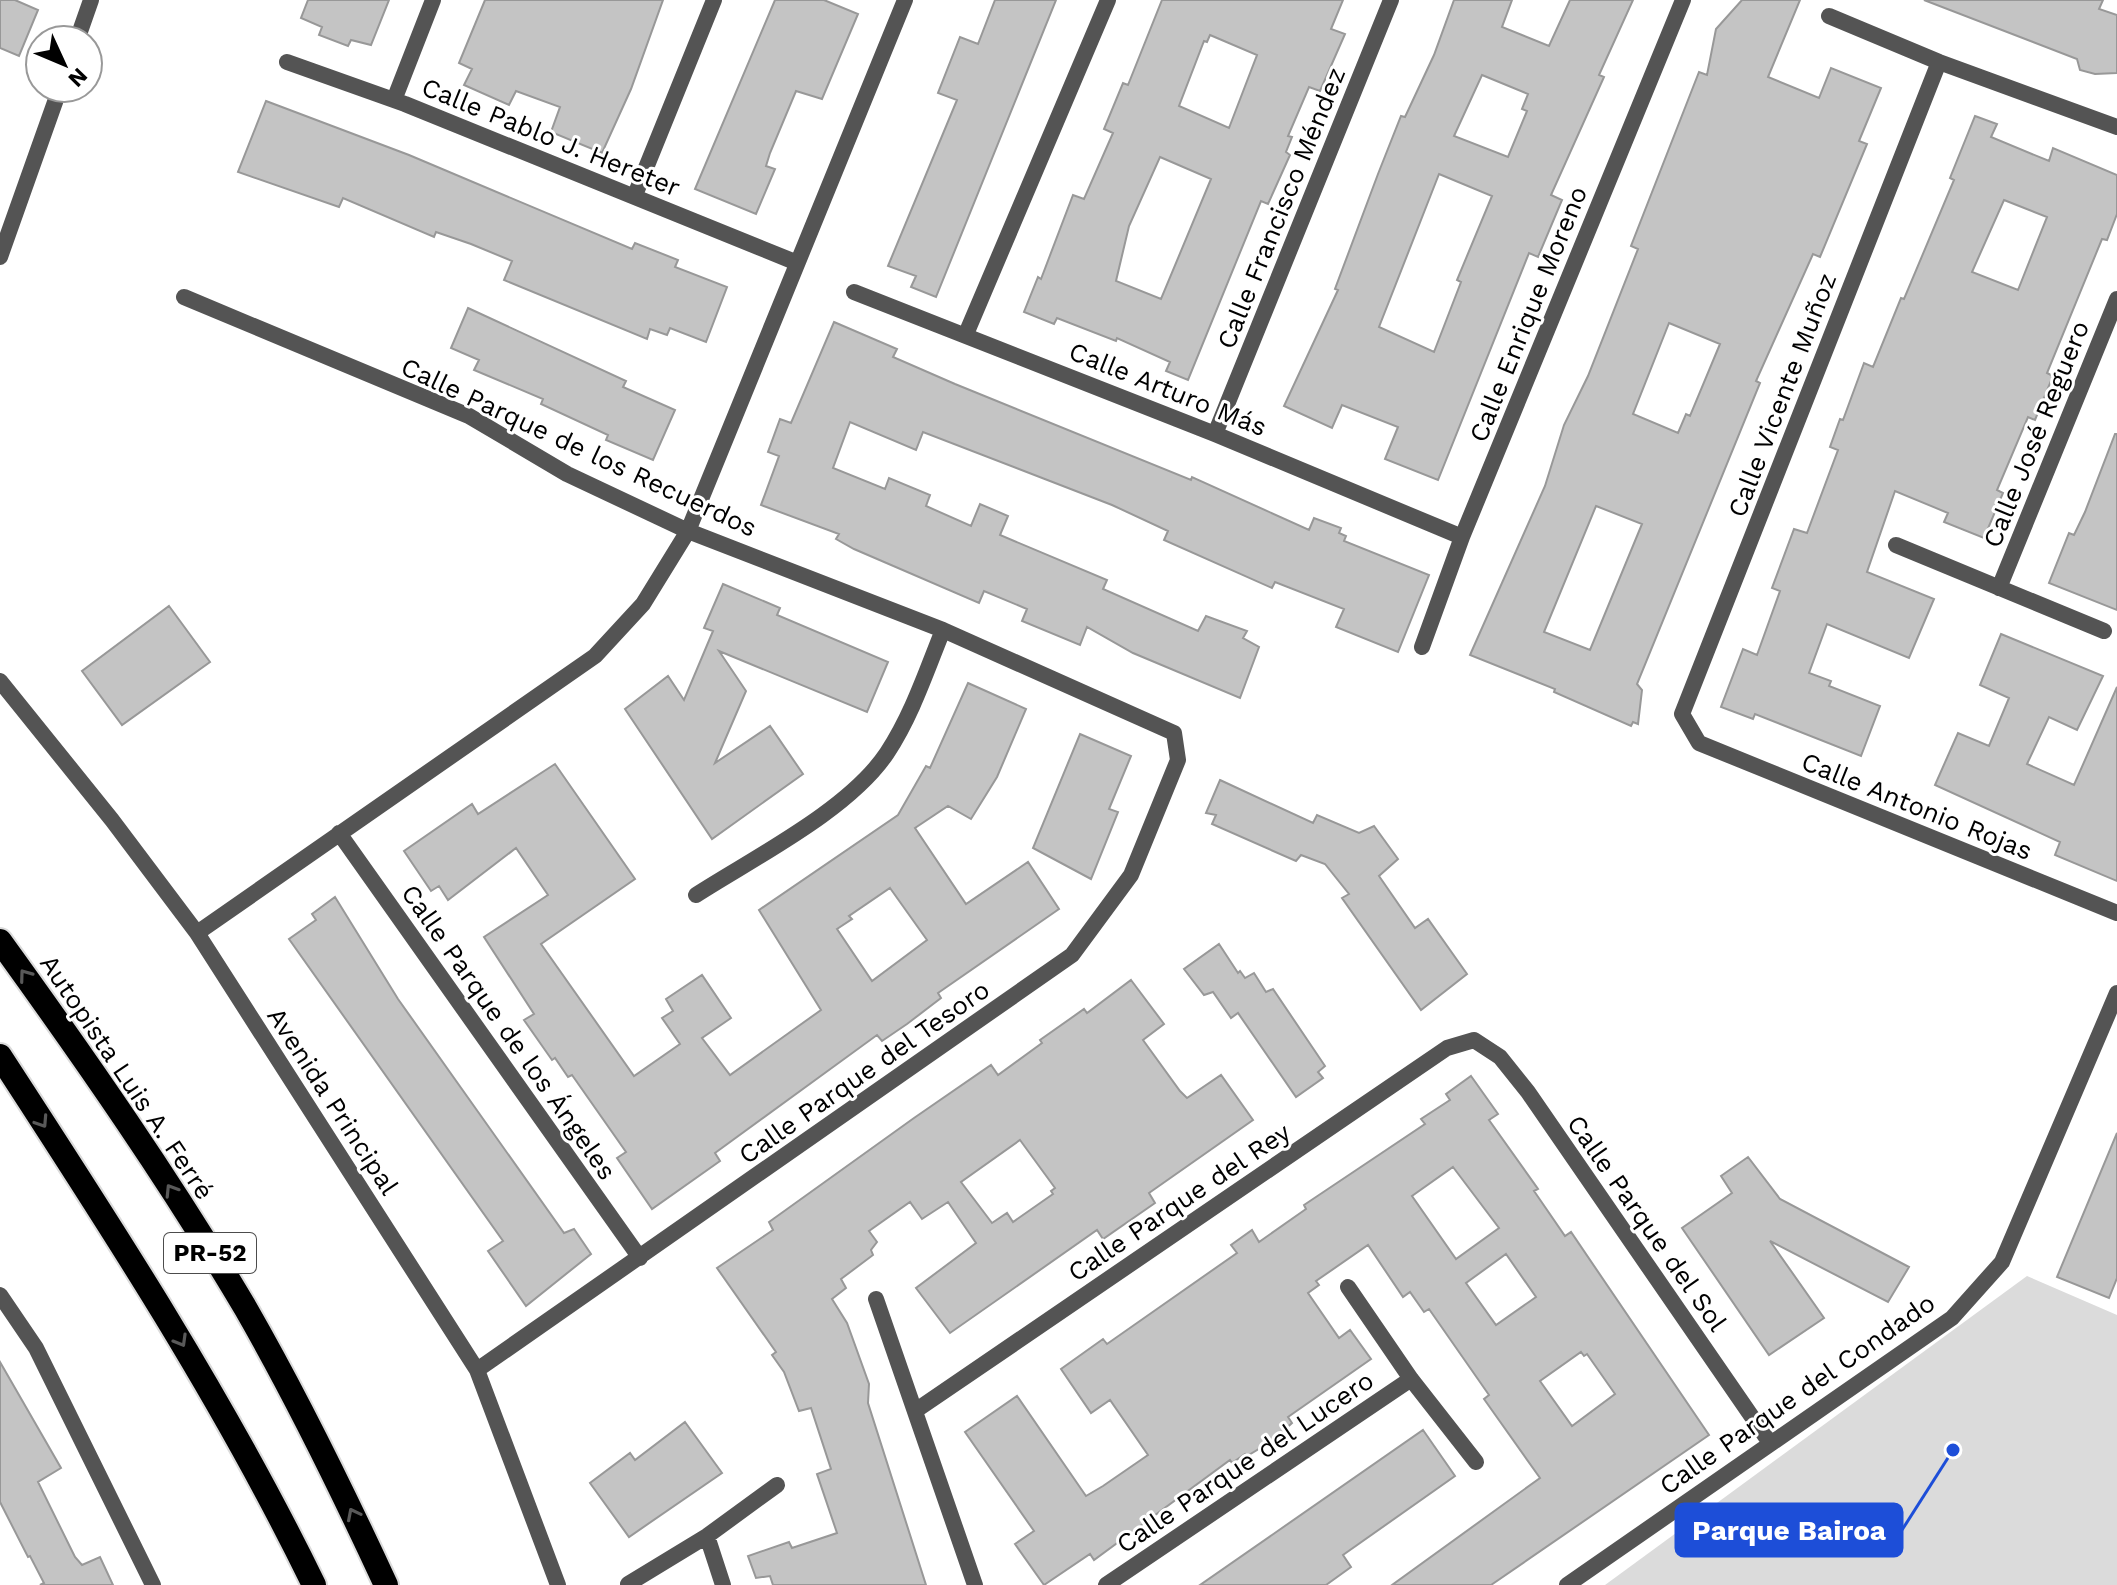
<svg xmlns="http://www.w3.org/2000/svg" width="2117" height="1585" font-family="'Work Sans',sans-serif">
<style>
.green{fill:#dbdbdb}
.building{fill:#c4c4c4;stroke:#989898;stroke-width:2;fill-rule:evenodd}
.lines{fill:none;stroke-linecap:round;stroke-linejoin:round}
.highway-casing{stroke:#dbdbdb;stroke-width:28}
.street{stroke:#545454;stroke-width:16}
.highway{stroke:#000;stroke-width:24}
.oneway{stroke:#595959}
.labels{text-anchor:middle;stroke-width:6;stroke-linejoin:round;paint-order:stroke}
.shield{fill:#fff;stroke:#4c4c4c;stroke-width:2}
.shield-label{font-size:24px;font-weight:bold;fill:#000}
.street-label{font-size:26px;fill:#000;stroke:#fff}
.leader{fill:none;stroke:#1d4ed8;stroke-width:3}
.callout-dot{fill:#1d4ed8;stroke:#fff;stroke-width:3}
.callout{fill:#1d4ed8;stroke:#1d4ed8;stroke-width:3}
.callout-label{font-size:28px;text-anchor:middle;font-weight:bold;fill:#fff}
</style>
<rect width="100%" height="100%" fill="#fff"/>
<!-- green -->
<path class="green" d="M2027,1276L2117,1315V1585H1605Z"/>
<!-- building -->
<path class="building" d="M0,0H15L38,10L19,56L0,48Z
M308,0H389L371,45L351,40L348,46L319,35L322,27L301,18Z
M485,0H663L631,89L602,153L551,132L560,107L516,91L509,105L464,85L472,69L459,63Z
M775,0H824L858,14L822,99L796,91L770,153L766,166L775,169L756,214L695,189Z
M995,0H1056L936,297L911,287L916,276L888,266L957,100L938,93L960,37L978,44Z
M1162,0H1343L1331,29L1345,34L1320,91L1309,87L1288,136L1292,137L1286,152L1290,155L1268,204L1261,201L1188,380L1166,371L1170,362L1117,338L1116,341L1057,318L1054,324L1024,312L1038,277L1041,279L1073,195L1084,199L1113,133L1104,129L1123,83L1128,85ZM1210,35L1257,55L1229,128L1179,106L1204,41L1207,42ZM1160,157L1211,179L1161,299L1116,281L1129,226Z
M1454,0H1512L1502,27L1549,46L1570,0H1633L1599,75L1604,77L1551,195L1562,200L1538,257L1529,253L1438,480L1385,459L1398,427L1342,405L1332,428L1284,406L1338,290L1335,289L1378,174L1401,116L1405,117L1434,55ZM1482,75L1528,94L1522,109L1527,111L1508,157L1454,136ZM1439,174L1492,196L1457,280L1461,282L1434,352L1379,327Z
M1742,0H1800L1768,77L1819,98L1831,68L1881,88L1859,141L1867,144L1820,257L1813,254L1756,381L1760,383L1637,684L1642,690L1638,724L1633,722L1631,726L1554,692L1555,689L1470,655L1545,486L1564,425L1588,376L1638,249L1631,246L1699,72L1707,75L1716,29ZM1669,323L1720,344L1690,416L1686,414L1678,433L1633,414ZM1596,506L1642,524L1590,650L1544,632Z
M1924,0H2103L2099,9L2117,15V73L2095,74L2080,70L2077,59Z
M266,101L409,155L632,249L635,243L678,260L675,267L727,287L706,342L670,328L667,335L650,329L647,339L504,280L512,261L471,244L436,232L434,237L343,198L339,207L238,172Z
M1975,116L1997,124L1991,137L2049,161L2053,148L2117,175V214L2107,240L2102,239L2047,373L2053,376L2035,420L2028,417L1997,490L2003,493L1984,538L1944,522L1948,513L1895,491L1867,572L1934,599L1909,658L1827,624L1809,673L1831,681L1829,686L1880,706L1861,756L1755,714L1753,719L1721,707L1743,649L1757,655L1780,591L1772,588L1794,529L1807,533L1838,450L1830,447L1840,419L1843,420L1864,363L1873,367L1901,298L1904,299L1954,180L1950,178ZM2004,200L2047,217L2018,290L1972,272Z
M468,308L626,381L623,387L675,410L653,460L606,440L608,435L541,404L543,399L474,370L479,360L451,348Z
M834,322L897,349L893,357L955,384L1191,480L1192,477L1309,530L1314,518L1341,528L1339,533L1346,536L1344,541L1429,575L1398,652L1336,627L1344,609L1275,582L1272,588L1164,540L1168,531L1112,505L923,432L916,450L850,422L833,468L885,489L889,478L930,495L926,506L971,526L980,504L1008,516L1000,535L1107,580L1103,589L1198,631L1206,616L1247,631L1243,638L1259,647L1240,698L1133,653L1087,627L1080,645L1022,621L1027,609L984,591L979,603L854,549L836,539L839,534L761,505L779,456L768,452L780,419L791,423Z
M2115,434H2117V610L2049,583L2069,533L2074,535L2085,512Z
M723,584L780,608L777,615L888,662L867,712L719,651L746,691L715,763L770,726L803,774L712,839L625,709L668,676L684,700L713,631L704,628Z
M169,606L210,662L122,725L82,671Z
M2001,634L2103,676L2077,730L2049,717L2027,764L2074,785L2117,687V881L2055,855L2060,842L1935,785L1958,733L1989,746L2009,698L1980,685Z
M968,683L1026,709L997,777L971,819L948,806L915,828L966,904L1028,862L1059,909L938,993L941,998L907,1024L882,1041L877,1035L715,1153L720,1161L652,1209L617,1158L626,1152L572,1075L568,1077L555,1058L552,1060L524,1020L534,1014L484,937L548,895L516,848L448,900L439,886L431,891L404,851L472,804L478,814L555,764L635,879L541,944L634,1076L680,1044L662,1018L673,1011L666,999L702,975L731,1018L702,1038L730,1075L821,1010L759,910L898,815L926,766L930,768ZM890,888L927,940L872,981L837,929L852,919L849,916Z
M1080,734L1131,756L1109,809L1118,812L1091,879L1033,848Z
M1220,780L1313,823L1317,815L1359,833L1374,826L1398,859L1379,876L1415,928L1428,919L1467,974L1421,1010L1342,898L1349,894L1325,864L1301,855L1296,861L1212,824L1216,815L1206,813Z
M335,897L398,999L564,1233L574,1229L591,1254L526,1306L488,1251L503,1241L289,939L316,920L312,914Z
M1219,944L1238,973L1240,971L1245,978L1254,973L1266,992L1273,989L1325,1066L1318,1072L1323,1078L1296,1097L1238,1013L1231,1018L1213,992L1204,995L1184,969Z
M1131,980L1164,1024L1143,1040L1180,1091L1187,1098L1221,1075L1253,1120L1149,1193L1155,1203L1103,1239L1097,1230L950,1333L916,1288L976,1243L948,1202L922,1219L910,1202L869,1231L877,1242L871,1250L873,1255L841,1279L846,1288L832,1299L847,1323L869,1384L868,1403L926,1585H773L770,1576L756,1578L748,1556L789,1542L792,1548L837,1533L817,1474L831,1469L811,1408L799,1411L784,1372L772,1355L776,1352L717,1268L773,1230L769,1222L914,1118L991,1065L998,1075L1042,1043L1040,1040L1084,1009L1087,1013ZM1020,1140L1055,1188L1051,1191L1053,1194L1013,1222L1007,1213L992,1223L961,1182Z
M1471,1076L1498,1114L1489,1120L1538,1189L1534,1191L1565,1236L1571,1232L1709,1435L1491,1585H1392L1540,1478L1484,1399L1489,1395L1429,1309L1424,1312L1410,1292L1403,1297L1368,1245L1316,1281L1319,1285L1308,1293L1339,1338L1350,1330L1371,1359L1288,1417L1292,1423L1272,1441L1247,1456L1245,1454L1232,1463L1230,1460L1094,1560L1090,1554L1044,1585L1015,1544L1034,1531L965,1432L1017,1396L1086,1496L1103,1486L1148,1455L1110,1400L1091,1413L1061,1369L1103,1339L1107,1344L1237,1253L1231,1245L1252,1230L1259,1242L1306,1209L1304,1205L1425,1124L1421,1119L1450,1100L1446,1094ZM1453,1167L1499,1228L1456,1259L1412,1196ZM1506,1254L1536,1297L1496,1325L1466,1283ZM1581,1352L1584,1356L1587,1354L1615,1394L1572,1426L1540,1381Z
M2117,1133V1278L2109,1298L2057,1277Z
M1748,1157L1780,1199L1909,1267L1888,1302L1770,1241L1824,1318L1769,1355L1682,1228L1732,1193L1721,1176Z
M0,1362L61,1468L38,1482L75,1557L82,1565L100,1557L113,1585H40L44,1583L30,1556L28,1557L0,1502Z
M685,1422L722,1473L629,1537L590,1483L630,1453L635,1460Z
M1423,1430L1455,1476L1343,1555L1351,1567L1326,1585H1200Z"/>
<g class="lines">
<defs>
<path id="highway" d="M0,941C86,1060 171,1182 246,1309C297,1398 343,1492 386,1585
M0,1056C112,1228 224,1400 314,1585"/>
</defs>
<!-- highway casing -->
<use href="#highway" class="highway-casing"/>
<!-- street -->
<path class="street" d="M1829,16L1939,62L2117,127
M77,40L91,0
M287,62L405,104L795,262
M1939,62L1682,714L1699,743L2117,913
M394,100L433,0
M635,195L714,0
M0,257L60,88
M854,292L1215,434L1462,537
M184,297L469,416L567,474L688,531L943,630L1174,733L1178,760L1131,875L1072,955L477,1370
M966,334L1108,0
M1215,434L1391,0
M1896,545L2104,631
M1999,588L2117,299
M1422,647L1462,537L1683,0
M0,681L112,820L197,933L477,1370L558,1585
M339,833L640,1258
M696,895C755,857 849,810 887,753C912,715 926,672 943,630
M197,933L595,656L643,604L688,531L905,0
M1348,1287L1411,1379L1476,1462
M0,1295L36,1348L153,1585
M876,1299L975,1585
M915,1411L1447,1048L1474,1040L1500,1057L1528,1092L1770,1443
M707,1536L723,1585
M628,1584L707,1536L777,1485
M1106,1585L1411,1379
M1567,1585L1952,1318L2002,1262L2117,993"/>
<!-- highway -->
<use href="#highway" class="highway"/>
</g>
<!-- one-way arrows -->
<defs><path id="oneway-chevron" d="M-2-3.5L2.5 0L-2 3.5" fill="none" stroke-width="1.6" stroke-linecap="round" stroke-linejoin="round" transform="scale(2)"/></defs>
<g class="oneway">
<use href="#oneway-chevron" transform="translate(25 975) rotate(-126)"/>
<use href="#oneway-chevron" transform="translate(42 1122) rotate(57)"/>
<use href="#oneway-chevron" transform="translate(171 1190) rotate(-122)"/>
<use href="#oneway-chevron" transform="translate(181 1341) rotate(60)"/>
<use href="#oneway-chevron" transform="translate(353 1514) rotate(-117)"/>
</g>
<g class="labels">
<!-- shield labels -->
<rect class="shield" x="164" y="1233" width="92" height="40" rx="6"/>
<g class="shield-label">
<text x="210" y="1261">PR-52</text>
</g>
<!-- street labels -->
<g class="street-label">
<text transform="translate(551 137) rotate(22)" y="9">Calle Pablo J. Hereter</text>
<text transform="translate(1281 208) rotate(-68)" y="9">Calle Francisco Méndez</text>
<text transform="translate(1528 314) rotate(-68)" y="9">Calle Enrique Moreno</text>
<text transform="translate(1168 389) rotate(22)" y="9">Calle Arturo Más</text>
<text transform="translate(1782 395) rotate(-69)" y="9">Calle Vicente Muñoz</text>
<text transform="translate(2036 434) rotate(-68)" y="9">Calle José Reguero</text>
<text transform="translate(579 447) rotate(25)" y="9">Calle Parque de los Recuerdos</text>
<text transform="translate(1917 806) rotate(22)" y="9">Calle Antonio Rojas</text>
<text transform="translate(509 1032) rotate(55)" y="9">Calle Parque de los Ángeles</text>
<text transform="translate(864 1072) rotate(-35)" y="9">Calle Parque del Tesoro</text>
<text transform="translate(127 1077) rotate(56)" y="9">Autopista Luis A. Ferré</text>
<text transform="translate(333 1101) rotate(57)" y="9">Avenida Principal</text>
<text transform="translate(1179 1202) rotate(-34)" y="9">Calle Parque del Rey</text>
<text transform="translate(1647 1223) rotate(55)" y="9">Calle Parque del Sol</text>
<text transform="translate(1797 1394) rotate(-35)" y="9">Calle Parque del Condado</text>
<text transform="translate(1245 1462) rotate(-34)" y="9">Calle Parque del Lucero</text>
</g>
</g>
<!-- callouts -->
<path class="leader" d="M1953 1450L1902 1530"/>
<circle class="callout-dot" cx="1953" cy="1450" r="8"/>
<rect class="callout" x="1676" y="1504" width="226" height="52" rx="8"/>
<g class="callout-label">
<text x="1789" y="1540">Parque Bairoa</text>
</g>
<!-- north arrow -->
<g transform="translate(64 64) rotate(134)"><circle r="38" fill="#ffffff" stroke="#999999" stroke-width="2"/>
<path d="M0-6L14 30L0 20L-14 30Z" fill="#000000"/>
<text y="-12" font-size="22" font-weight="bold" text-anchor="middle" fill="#000000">N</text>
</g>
</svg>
